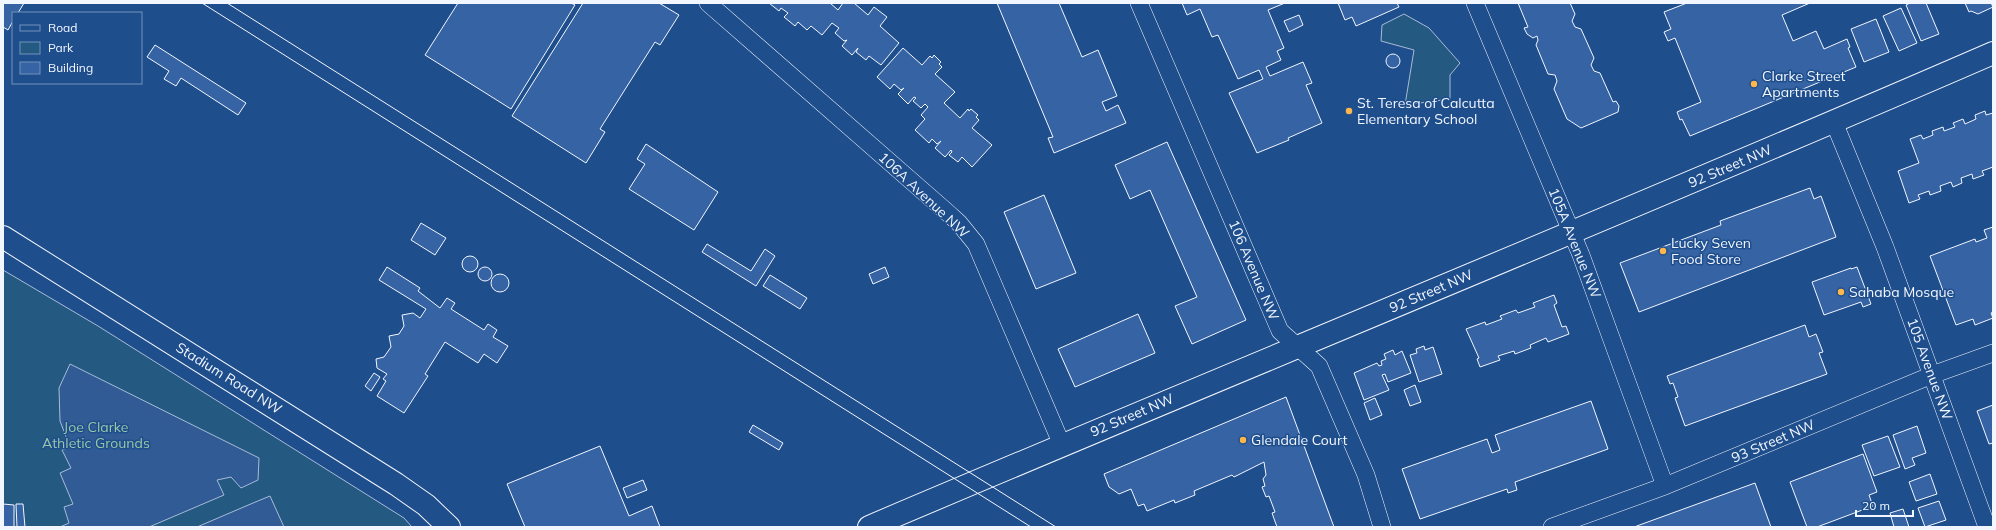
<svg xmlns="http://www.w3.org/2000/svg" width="1996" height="530" font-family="Mulish,sans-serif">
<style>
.green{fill:#245a82;stroke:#a8bbd7}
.parking{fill:#305b95;stroke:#a8bbd7}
.building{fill:#3563a3;stroke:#f2f6ff}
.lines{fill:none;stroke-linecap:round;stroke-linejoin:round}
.street-casing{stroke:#f2f6ff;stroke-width:18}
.secondary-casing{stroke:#f2f6ff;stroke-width:24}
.street{stroke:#1f4e8c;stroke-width:17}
.secondary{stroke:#1f4e8c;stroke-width:22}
.tram{stroke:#f2f6ff;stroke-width:1}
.poi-dot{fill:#ffb74d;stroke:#1f4e8c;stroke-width:1.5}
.labels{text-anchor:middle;stroke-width:3;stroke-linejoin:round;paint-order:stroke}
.poi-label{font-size:14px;fill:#f2f6ff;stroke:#1f4e8c;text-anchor:start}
.street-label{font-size:14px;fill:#f2f6ff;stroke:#1f4e8c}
.park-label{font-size:14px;fill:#97c8a6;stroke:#1f4e8c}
</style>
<rect width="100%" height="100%" fill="#1f4e8c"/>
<!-- green -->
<path class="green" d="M1404,14L1429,28L1460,63L1450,75V99L1405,105L1414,50L1381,41L1382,25Z
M3,270L98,326L404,518L412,527H3Z"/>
<!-- parking -->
<path class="parking" d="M70,364L259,458L258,480L241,488L231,477L217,480L224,495L149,527H60L69,523L64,507L73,504L60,473L71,468L62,450L70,447L60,421L59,388Z
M270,496L284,527H197L253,503Z"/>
<!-- building -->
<path class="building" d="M3,3H24L18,13H13V21L8,30L3,27Z
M458,3H571L575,5L511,109L425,55Z
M583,3H659L679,15L660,45L655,42L600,129L605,132L586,163L512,116Z
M769,3H830L838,10L843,3H854L868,15L874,7L887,17L880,26L899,43L881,65L869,56L866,60L856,52L858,48L852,55L842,46L847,40L844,41L835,33L839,28L832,23L822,35L811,26L807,30L798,22L795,26L784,17L788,13L781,8L779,11Z
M997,3H1059L1082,57L1098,50L1117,96L1102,102L1106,111L1118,105L1126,123L1054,153L1048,138L1053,137Z
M1182,3H1285L1268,10L1284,48L1277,51L1281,60L1266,67L1270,76L1303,62L1312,83L1306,85L1322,123L1288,138L1289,140L1257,153L1229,93L1263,79L1259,70L1238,79L1218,35L1212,37L1200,9L1187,15Z
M1338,3H1397L1399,7L1356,26L1352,17L1345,20Z
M1518,3H1570L1575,14L1572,21L1575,27L1581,29L1594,58L1591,65L1594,71L1600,73L1613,102L1616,101L1619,106L1618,112L1581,128L1567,119L1554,89L1557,81L1555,75L1548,74L1536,45L1538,40L1537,36L1533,38L1527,34L1524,28L1528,27Z
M1687,3H1810L1782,15L1793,41L1816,31L1824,49L1847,39L1850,47L1848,48L1856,67L1690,136L1682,119L1680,120L1677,112L1701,102L1675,38L1668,41L1664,32L1671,29L1664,12Z
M1910,3H1926L1939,34L1921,41L1906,5Z
M1965,3H1991L1993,7L1978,14L1971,11L1969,12Z
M1901,8L1917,43L1899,51L1883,16Z
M1299,15L1303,25L1289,32L1284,21Z
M1876,19L1889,52L1864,62L1851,29Z
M155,45L246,103L238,115L181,78L176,86L164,79L169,71L147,57Z
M903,48L922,65L930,56L932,58L934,55L941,62L939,64L942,67L935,74L955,92L944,103L960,118L968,109L969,111L971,109L978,115L976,117L979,120L972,128L992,145L972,167L962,157L958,162L949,155L952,152L951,150L945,157L935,148L941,141L937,144L932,139L929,143L915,130L925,119L921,115L928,107L925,104L921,108L913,101L916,98L914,97L908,104L898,94L904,88L901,90L894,84L890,89L877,77Z
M1386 61a7 7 0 1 1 14 0a7 7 0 1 1-14 0Z
M1985,111L1986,115L1993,113V167L1982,171L1984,175L1973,179L1972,174L1961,178L1962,183L1953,187L1951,182L1940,186L1941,191L1930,195L1929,191L1918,195L1920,199L1909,203L1898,171L1919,163L1910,139L1921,135L1923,139L1933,135L1932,131L1943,127L1944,131L1955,127L1953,123L1963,119L1965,124L1976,119L1975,115Z
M1167,142L1246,320L1192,344L1175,306L1197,297L1150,190L1130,199L1115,165Z
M646,144L718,192L694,230L629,189L645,164L637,159Z
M1810,188L1814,199L1821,196L1836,237L1639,312L1620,263L1721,225L1720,221Z
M1044,195L1076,273L1036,289L1004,212Z
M421,223L446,238L435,255L411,240Z
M1993,227V312L1991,313L1993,318L1975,325L1973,319L1956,325L1930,256L1975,239L1976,242L1987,238L1984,230Z
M707,244L751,271L765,249L775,256L756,286L702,252Z
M462 264a8 8 0 1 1 16 0a8 8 0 1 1-16 0Z
M387,267L420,288L418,291L440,308L447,298L455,303L451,309L484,330L488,324L497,330L493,337L508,346L497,363L484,354L478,363L445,342L425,374L428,376L404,413L377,396L386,381L383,379L387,374L377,368L376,359L384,357L391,347L389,336L399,334L404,326L402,315L413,313L420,318L426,309L379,280Z
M885,267L889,277L873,284L869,274Z
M1857,267L1871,304L1863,307L1861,302L1824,315L1812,282L1851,268V269Z
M478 274a7 7 0 1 1 14 0a7 7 0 1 1-14 0Z
M491 283a9 9 0 1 1 18 0a9 9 0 1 1-18 0Z
M770,275L807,298L800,309L763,286Z
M1554,295L1557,303L1554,305L1562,327L1566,326L1569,334L1548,342L1546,338L1530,345L1531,348L1515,354L1514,351L1498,356L1500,360L1480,367L1477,359L1479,358L1466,329L1485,322L1486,325L1502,319L1500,316L1516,310L1518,313L1535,307L1533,303Z
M1138,314L1155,353L1075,387L1058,349Z
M1805,325L1809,337L1816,334L1823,352L1819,353L1827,374L1685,426L1675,398L1678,397L1673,383L1670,384L1667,376Z
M1424,346L1425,350L1433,347L1442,374L1419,382L1410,355L1417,353L1416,349Z
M1393,350L1395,355L1402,351L1411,373L1388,382L1385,374L1382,375L1389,390L1364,400L1354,373L1377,363L1379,366L1382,365L1381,361L1386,359L1384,354Z
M374,373L380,377L371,391L365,386Z
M1415,385L1421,402L1410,406L1404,390Z
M1286,397L1334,527H1277L1272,513L1275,512L1269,496L1266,497L1262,487L1265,486L1263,479L1266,475L1264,462L1234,477L1232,475L1194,491L1195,495L1175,503L1174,500L1147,511L1144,504L1138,506L1131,489L1119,494L1109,487L1104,474Z
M1375,398L1382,415L1370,420L1364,403Z
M1591,401L1608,449L1515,482L1517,490L1508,493L1507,489L1420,519L1402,469L1487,439L1492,453L1500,450L1495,435Z
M1993,405V443L1989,444L1977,411Z
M753,425L783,443L779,450L749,432Z
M1917,426L1926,453L1912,458L1915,465L1905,469L1893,435Z
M1888,436L1900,467L1874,476L1862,445Z
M600,446L629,516L652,506L660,527H525L507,484Z
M1863,454L1877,492L1869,495L1873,506L1817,527H1807L1790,482Z
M1930,474L1937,494L1916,501L1909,482Z
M643,480L647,490L627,498L623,488Z
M1755,483L1771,527H1634Z
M1939,501L1946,520L1925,527L1918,508Z
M3,504L14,505V527H3Z
M16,504H23L25,527H17Z
M1903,509L1909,527H1894L1890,513Z"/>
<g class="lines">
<defs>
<path id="street" d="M708,3L948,213L959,223L976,244L1062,445
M1139,3L1280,331L1319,366L1366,475L1382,527
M1475,3L1581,255L1665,486
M1834,122L1885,247L1987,527
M1552,527L1665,486L1932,375L1993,353"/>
<path id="secondary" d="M3,237L396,484L426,505L449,527
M869,527C1243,368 1620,215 1993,53"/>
</defs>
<!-- street casing -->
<use href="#street" class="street-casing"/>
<!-- secondary casing -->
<use href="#secondary" class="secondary-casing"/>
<!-- street -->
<use href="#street" class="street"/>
<!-- secondary -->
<use href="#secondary" class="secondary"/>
<!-- tram -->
<path class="tram" d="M202,3L1031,527
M227,3L1056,527"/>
</g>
<!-- markers -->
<g class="poi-dot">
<circle cx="1754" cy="84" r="4"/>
<circle cx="1349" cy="111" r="4"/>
<circle cx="1663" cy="251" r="4"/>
<circle cx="1841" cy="292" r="4"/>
<circle cx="1243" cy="440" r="4"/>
</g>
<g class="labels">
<!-- poi labels -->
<g class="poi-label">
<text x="1762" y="81">Clarke Street<tspan x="1762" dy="16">Apartments</tspan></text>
<text x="1357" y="108">St. Teresa of Calcutta<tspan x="1357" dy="16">Elementary School</tspan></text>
<text x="1671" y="248">Lucky Seven<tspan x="1671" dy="16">Food Store</tspan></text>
<text x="1849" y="297">Sahaba Mosque</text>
<text x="1251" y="445">Glendale Court</text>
</g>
<!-- street labels -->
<g class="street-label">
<text transform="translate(1730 166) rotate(-23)" y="5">92 Street NW</text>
<text transform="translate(924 195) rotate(43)" y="5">106A Avenue NW</text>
<text transform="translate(1575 243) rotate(68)" y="5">105A Avenue NW</text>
<text transform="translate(1254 270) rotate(67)" y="5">106 Avenue NW</text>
<text transform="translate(1431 291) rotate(-23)" y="5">92 Street NW</text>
<text transform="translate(1930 369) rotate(70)" y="5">105 Avenue NW</text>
<text transform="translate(229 378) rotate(32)" y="5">Stadium Road NW</text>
<text transform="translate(1132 415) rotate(-23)" y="5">92 Street NW</text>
<text transform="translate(1773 441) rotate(-23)" y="5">93 Street NW</text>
</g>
<!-- park labels -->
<g class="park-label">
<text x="96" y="432">Joe Clarke<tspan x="96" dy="16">Athletic Grounds</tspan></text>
</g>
</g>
<!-- border -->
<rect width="1996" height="530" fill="none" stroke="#f2f6ff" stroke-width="8"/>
<!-- legend -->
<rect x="12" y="12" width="130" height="72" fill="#1f4e8c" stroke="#7391ba"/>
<rect x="20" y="25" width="20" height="6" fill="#1f4e8c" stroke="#7391ba"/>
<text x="48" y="32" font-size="12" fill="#f2f6ff">Road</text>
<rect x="20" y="42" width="20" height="12" fill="#245a82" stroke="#7391ba"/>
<text x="48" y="52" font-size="12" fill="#f2f6ff">Park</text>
<rect x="20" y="62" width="20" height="12" fill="#3563a3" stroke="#7391ba"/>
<text x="48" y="72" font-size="12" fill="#f2f6ff">Building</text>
<!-- scale -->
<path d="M1856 510v6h57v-6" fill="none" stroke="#f2f6ff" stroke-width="2"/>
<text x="1862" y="510" font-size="12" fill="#f2f6ff" stroke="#1f4e8c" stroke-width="3" paint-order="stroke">20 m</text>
</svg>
